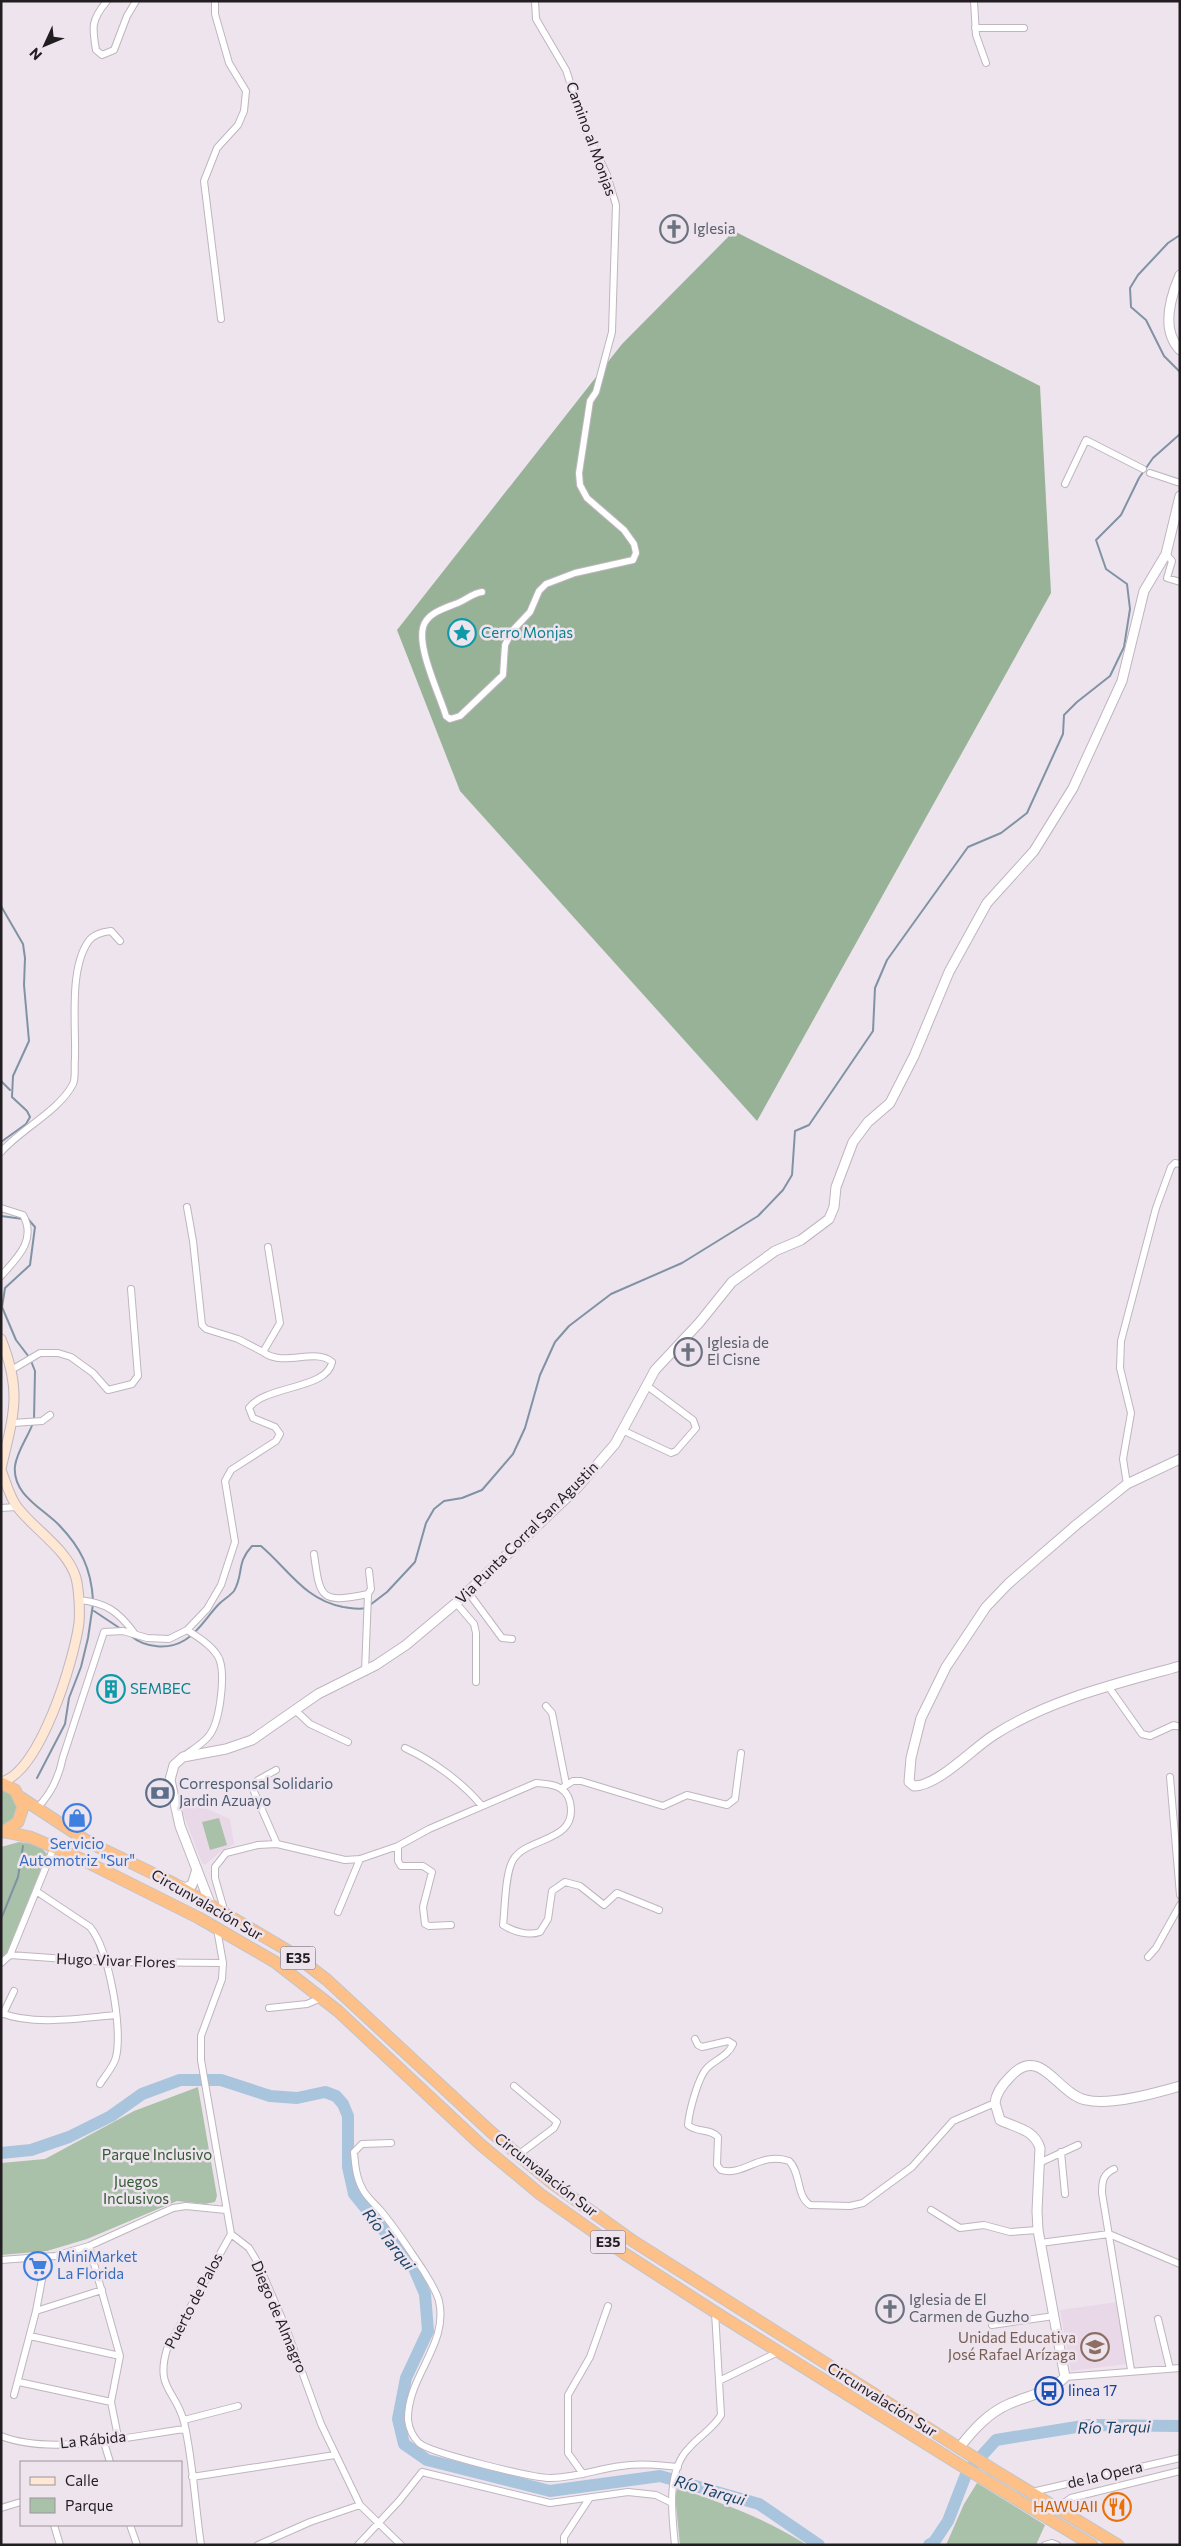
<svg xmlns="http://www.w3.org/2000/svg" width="1181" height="2546" font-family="Commissioner,sans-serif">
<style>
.built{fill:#e8d8e8}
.green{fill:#a8c1a8}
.forest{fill:#98b298}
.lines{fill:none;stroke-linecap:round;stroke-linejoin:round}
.stream{stroke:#8093a5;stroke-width:2}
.river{stroke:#a9c5de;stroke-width:12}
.minor-casing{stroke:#bfb5bf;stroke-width:8}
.tertiary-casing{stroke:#bfb5bf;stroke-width:11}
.secondary-casing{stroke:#bfb5bf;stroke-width:11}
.trunk-casing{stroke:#c5c4c5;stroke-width:13}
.minor{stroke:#fff;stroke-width:6}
.tertiary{stroke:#fff;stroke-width:9}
.secondary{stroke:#fee7d3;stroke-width:9}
.trunk{stroke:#fcc088;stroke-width:11}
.labels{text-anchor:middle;stroke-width:5;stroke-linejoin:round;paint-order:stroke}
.shield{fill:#eee4ee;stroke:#5e595e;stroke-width:1}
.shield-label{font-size:14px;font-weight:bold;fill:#211d21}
.street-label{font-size:15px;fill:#211d21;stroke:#eee4ee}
.worship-label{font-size:15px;fill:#5b616d;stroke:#eee4ee;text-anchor:start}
.culture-label{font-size:15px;fill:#0d838f;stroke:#eee4ee;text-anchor:start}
.service-label{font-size:15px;fill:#4e5e75;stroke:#eee4ee;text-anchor:start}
.shop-label{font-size:15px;fill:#366cbe;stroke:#eee4ee}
.park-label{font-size:15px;fill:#325a34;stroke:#eee4ee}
.education-label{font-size:15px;fill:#785e54;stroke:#eee4ee;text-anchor:end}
.transit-label{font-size:15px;fill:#164399;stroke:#eee4ee;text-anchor:start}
.food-label{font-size:15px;fill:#c56008;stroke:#eee4ee;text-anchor:end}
.water-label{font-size:16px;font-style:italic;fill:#194467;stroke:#eee4ee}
</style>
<rect width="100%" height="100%" fill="#eee4ee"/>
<!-- built -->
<path class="built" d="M176,1795L230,1819L234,1844L220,1852L205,1865L202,1863Z
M1118,2302L1127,2364L1071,2371L1060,2310Z"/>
<!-- green -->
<path class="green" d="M1,1787L16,1796L18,1816L1,1829Z
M219,1818L227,1845L210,1850L202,1822Z
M19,1842L39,1845L47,1854L7,1953L1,1959V1847Z
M198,2087L217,2196L215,2202L205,2204L177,2201L87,2239L47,2251L1,2255V2163L45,2159L134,2111Z
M977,2483L1045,2525L1036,2545H946L964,2504Z
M678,2488C725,2504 764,2518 807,2545H680L675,2495Z"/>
<!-- forest -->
<path class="forest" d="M734,231L1040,386L1051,593L757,1121L460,791L397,630L622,344Z"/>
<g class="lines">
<!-- stream -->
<path class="stream" d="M1180,235L1168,243L1138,275L1130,288L1131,307L1146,320L1164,356L1180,372
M1,906L23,944L25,958L24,985L29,1041L13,1076L12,1097L27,1111L30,1117L26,1124L1,1142
M1,1081L10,1090
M1,1216L23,1219
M28,1219L35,1227L30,1265L5,1288L2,1307L16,1340L29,1357
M31,1361L35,1371L34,1419
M33,1423C28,1437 17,1451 15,1466C12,1494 42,1508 59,1525C81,1548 91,1568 93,1600
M370,1605L387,1592L415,1562L426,1523L434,1509L444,1501L462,1498L482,1490L513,1454L525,1428L540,1375L555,1342L569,1326L611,1294L682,1263L758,1216L783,1190L792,1175L795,1131L809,1125L873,1031L875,988L887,960L968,847L1001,833L1027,813L1063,734L1064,715L1077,702L1110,676L1124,647L1130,609L1127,584L1106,569L1096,540L1121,515L1139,478L1153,458L1180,434
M94,1611L121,1629
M131,1636C145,1648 169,1650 185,1640C199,1632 208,1615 219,1604C224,1599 230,1596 234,1591C244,1574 236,1563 252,1546H261C289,1570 305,1600 343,1607C351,1608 359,1610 366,1608
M37,1778L65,1724L69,1698L81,1667L88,1638L93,1604
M1,1919L18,1877L23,1846"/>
<!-- river -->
<path class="river" d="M1,2153L31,2150L69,2137L111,2116L142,2094L180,2080H221L270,2096L297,2098L325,2092L336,2096L343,2104L348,2116V2167L354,2194L413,2266L425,2294L428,2331L406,2378L398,2419L404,2444L427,2460L550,2491L660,2476L759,2504L819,2545
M929,2545L934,2542L948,2521L967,2472L996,2440L1089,2425L1180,2426"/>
<defs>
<path id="minor" d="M107,1C91,20 92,27 96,50L102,55L114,50L127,16L136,1
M215,1V14L229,63L246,91L244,111L238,125L217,148L204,181L221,319
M974,1L976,35L986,63
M975,28H1024
M1150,473L1180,483
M1065,484L1086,440L1143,469
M1166,554L1172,561L1167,578L1180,582
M482,592C472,593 465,601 455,604C445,608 432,612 426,621C412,639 440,695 446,716L450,719L460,716L503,675L505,645L512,631L530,612L539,591L546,584L575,573L633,560L636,553L634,544L624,530L587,498L580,485L579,473L590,401L596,392L612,332L616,205L607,175L585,128L566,70L536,19L535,1
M1,1152C21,1129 59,1111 73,1084C76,1078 74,1066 75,1058C76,1025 69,970 88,942C93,934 102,932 111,931L120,941
M187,1207L193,1241L202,1325L206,1329L238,1339L263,1352
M1,1208L23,1215C37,1240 17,1258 1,1276
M13,1369L40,1353H58L71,1357L93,1373L108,1390L132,1384L138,1376L131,1289
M13,1423L42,1421L50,1415
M622,1430L671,1453L676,1451L696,1428L693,1420L646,1385
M1127,1484L1123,1459L1131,1413L1120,1368L1121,1341L1156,1208L1171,1167L1175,1163L1180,1164
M1,1508L16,1507
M314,1554C320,1598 320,1604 368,1594L371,1589L369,1571
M468,1592L502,1638L512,1639
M78,1600C106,1602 119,1612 135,1634
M456,1603L474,1624L476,1633V1682
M365,1672L368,1594
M1108,1686L1142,1734L1150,1736L1174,1725L1180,1727
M546,1706L552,1713L566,1784
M295,1710L310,1724L348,1742
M405,1748C433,1761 462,1782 482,1806
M184,1756C192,1750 202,1744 208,1737C220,1724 225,1678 220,1661C216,1648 198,1637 187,1630
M276,1770L258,1780L252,1787L277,1844
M1170,1777L1180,1895
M562,1788L573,1781H581L663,1806L687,1795L727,1805L735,1799L741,1753
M37,1808C52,1793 59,1777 63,1757L104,1632L123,1631L147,1638L169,1639L187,1630L207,1609L221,1585L235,1542L225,1481L231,1470L276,1441L280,1434L275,1427L253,1418L249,1408C265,1385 327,1390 332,1362C315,1347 284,1368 263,1352L280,1323L268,1247
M398,1846V1861L401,1866H423L432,1872L423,1907L425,1924L429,1926L451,1925
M36,1891L90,1927C109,1950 123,2029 116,2057C114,2066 105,2076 100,2084
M338,1912L360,1859
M225,1913L215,1878V1867L226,1853L258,1845L277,1844L345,1860L360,1859L398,1846L429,1829L536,1783C550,1784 566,1785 570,1802C579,1843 527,1836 513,1860C505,1873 505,1909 503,1925C514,1932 529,1936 540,1932L548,1919L552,1891L565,1882L580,1886L604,1905L617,1893L659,1910
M217,1929L223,1963L222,1979L201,2036V2060L231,2234L249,2248L258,2263L286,2328L321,2424L360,2505L401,2545
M10,1955L107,1962L223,1963
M1148,1957L1156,1948L1180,1905
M1,1963L10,1955L54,1847
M269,2008L307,2004L321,1998
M1,2013C33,2026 82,2018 116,2015
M3,2014L14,1991
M695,2039L698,2045L702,2047L728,2041L733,2044C728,2056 716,2059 707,2068C698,2077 689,2112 688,2125C697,2133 710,2128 718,2137L717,2165L721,2170C743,2177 761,2151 789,2161C801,2172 796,2196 810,2205L850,2206L863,2203L912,2167L953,2121L995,2103
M514,2086L557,2122L554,2128L518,2155
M391,2143L362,2144L354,2152C355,2164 356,2177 362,2188C366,2197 375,2204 381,2211C397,2230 410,2251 423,2270C429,2280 436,2290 439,2301C449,2345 407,2376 408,2420C409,2429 412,2436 419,2443C430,2453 533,2478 550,2478C576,2478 597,2469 621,2466C640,2463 659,2465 678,2467
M1061,2152L1065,2194
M1039,2163L1078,2145
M1114,2169C1103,2174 1102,2181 1102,2193L1131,2370
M931,2210L960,2228L984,2225L1010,2232L1038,2230
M1040,2243L1109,2234L1180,2264
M89,2246L120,2356L111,2402L118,2437
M1,2260L55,2256L89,2246L173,2208L186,2206L226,2210
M36,2311L102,2290
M1158,2319L1170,2369
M992,2325L1054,2316
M30,2336L120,2356
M1065,2377L1180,2368
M719,2381L778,2352
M19,2382L111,2402
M14,2395L36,2311L46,2258
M184,2420L238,2406
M1,2436C51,2456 131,2436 185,2429
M103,2439L110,2462
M583,2474L568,2453V2395L590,2357L608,2306
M192,2477L335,2455
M1032,2492L1180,2458
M1,2508L21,2502
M1045,2516L1071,2498L1180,2471
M54,2525L60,2545
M130,2525L137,2545
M201,2545C195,2505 193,2460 184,2422C176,2390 155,2389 167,2349L231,2234
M258,2545L310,2522L360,2505
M358,2545L399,2501L422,2472L550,2503L628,2492L656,2495L672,2503
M564,2545V2537L589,2499
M675,2545C672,2515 666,2471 689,2448C699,2436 713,2429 721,2415L715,2312
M1045,2545L1052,2543L1057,2545"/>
<path id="tertiary" d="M1180,275C1170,298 1161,330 1180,350
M1180,1459L1127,1484L1076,1525L1008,1584L986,1607L946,1667L921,1718L911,1758L909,1782L914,1786C938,1786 973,1748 994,1735C1050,1699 1116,1684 1180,1666
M181,1886L185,1888L192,1885L197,1869
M211,1906L180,1826L170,1780L174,1765L183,1757L226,1749L252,1740L318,1694L376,1665L406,1645L456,1603L577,1488L615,1444L655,1370L699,1323L732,1282L775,1251L801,1240L829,1219L834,1207L836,1187L853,1142L868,1122L890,1103L914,1056L949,972L987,903L1034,851L1073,788L1122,681L1144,591L1166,554L1180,496
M959,2448C973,2430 988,2413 1009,2404C1027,2396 1051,2392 1065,2377L1038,2230L1037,2211L1040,2148C1034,2129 1016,2128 1000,2120L995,2103C996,2093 1003,2084 1010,2077C1040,2043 1057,2094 1086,2100C1110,2106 1156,2093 1180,2086"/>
<path id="secondary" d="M1,1339C23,1393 13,1416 1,1469
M1,1470C6,1482 10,1499 18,1508C35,1530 68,1550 76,1578C79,1590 80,1611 79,1623C74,1660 40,1773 1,1782"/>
<path id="trunk" d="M1,1783L15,1790L23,1807L18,1822L3,1832
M20,1797L90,1843L173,1883L292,1953L327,1980L491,2132L552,2183L633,2241L994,2470L1118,2545
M5,1832L30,1837L79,1858L199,1918L275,1962L338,2011L480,2144L540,2194L625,2254L715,2312L957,2463L1092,2545"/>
</defs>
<!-- minor casing -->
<use href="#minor" class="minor-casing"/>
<!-- tertiary casing -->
<use href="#tertiary" class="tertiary-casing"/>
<!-- secondary casing -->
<use href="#secondary" class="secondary-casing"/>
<!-- trunk casing -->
<use href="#trunk" class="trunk-casing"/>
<!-- minor -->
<use href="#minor" class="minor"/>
<!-- tertiary -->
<use href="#tertiary" class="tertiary"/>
<!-- secondary -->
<use href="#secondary" class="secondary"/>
<!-- trunk -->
<use href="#trunk" class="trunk"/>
</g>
<!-- icons -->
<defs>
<symbol id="church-ring" viewBox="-11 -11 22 22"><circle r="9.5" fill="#eee4ee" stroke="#6b7280" stroke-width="1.5"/><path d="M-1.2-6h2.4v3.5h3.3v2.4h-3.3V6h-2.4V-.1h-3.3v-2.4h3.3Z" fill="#6b7280"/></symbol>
<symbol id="sight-ring" viewBox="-11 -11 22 22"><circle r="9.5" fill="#eee4ee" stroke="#0f9aa8" stroke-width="1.5"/><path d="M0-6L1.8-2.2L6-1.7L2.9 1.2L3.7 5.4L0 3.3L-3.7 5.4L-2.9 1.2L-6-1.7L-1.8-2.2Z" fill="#0f9aa8"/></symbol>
<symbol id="building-ring" viewBox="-11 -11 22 22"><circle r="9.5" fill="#eee4ee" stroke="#0f9aa8" stroke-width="1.5"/><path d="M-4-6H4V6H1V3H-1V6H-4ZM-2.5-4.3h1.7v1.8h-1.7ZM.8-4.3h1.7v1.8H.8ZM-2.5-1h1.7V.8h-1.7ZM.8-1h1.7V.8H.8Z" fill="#0f9aa8"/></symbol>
<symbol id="bank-ring" viewBox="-11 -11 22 22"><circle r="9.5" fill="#eee4ee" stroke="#5c6f8a" stroke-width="1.5"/><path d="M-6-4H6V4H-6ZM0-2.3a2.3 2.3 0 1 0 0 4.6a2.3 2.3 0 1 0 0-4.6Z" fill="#5c6f8a"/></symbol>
<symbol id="shop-ring" viewBox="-11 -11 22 22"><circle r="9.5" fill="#eee4ee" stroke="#3f7fe0" stroke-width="1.5"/><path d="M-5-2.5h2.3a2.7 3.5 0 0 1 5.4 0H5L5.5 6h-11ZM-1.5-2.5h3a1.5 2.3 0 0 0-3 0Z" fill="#3f7fe0"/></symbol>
<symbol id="supermarket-ring" viewBox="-11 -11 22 22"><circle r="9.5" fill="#eee4ee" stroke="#3f7fe0" stroke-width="1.5"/><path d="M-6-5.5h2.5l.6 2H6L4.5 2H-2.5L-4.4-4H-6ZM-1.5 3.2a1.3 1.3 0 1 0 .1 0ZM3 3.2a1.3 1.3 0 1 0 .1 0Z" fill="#3f7fe0"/></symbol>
<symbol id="school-ring" viewBox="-11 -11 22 22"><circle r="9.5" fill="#eee4ee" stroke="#8d6e63" stroke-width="1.5"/><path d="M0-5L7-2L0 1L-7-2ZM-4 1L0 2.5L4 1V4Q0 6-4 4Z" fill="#8d6e63"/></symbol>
<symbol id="bus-ring" viewBox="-11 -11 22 22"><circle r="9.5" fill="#eee4ee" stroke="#1a4fb4" stroke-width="1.5"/><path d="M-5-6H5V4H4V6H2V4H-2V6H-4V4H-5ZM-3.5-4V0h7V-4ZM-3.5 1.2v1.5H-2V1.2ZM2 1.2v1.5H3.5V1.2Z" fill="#1a4fb4"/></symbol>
<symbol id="restaurant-ring" viewBox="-11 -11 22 22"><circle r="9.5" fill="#eee4ee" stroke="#e8710a" stroke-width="1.5"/><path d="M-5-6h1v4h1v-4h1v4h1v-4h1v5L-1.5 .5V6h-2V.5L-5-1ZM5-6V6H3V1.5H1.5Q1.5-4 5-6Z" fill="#e8710a"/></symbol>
</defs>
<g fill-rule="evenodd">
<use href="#church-ring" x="658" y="213" width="32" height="32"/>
<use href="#sight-ring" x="446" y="617" width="32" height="32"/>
<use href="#church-ring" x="672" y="1336" width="32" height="32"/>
<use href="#building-ring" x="95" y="1673" width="32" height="32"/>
<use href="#bank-ring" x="144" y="1777" width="32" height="32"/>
<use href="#shop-ring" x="61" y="1802" width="32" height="32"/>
<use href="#supermarket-ring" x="22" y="2250" width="32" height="32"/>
<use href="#church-ring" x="874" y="2293" width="32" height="32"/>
<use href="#school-ring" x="1079" y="2331" width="32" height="32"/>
<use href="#bus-ring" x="1033" y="2375" width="32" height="32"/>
<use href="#restaurant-ring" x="1101" y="2491" width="32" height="32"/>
</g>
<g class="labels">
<!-- shield labels -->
<g class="shield">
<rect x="280.5" y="1946.5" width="35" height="23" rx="4"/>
<rect x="590.5" y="2230.5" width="35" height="23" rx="4"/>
</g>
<g class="shield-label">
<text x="298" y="1963">E35</text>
<text x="608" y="2247">E35</text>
</g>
<!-- street labels -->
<g class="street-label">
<text transform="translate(591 139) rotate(70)" y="5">Camino al Monjas</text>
<text transform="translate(527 1533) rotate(-45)" y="5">Via Punta Corral San Agustin</text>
<text transform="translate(207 1905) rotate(30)" y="5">Circunvalación Sur</text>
<text transform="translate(116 1961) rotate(2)" y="5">Hugo Vivar Flores</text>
<text transform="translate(546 2175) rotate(38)" y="5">Circunvalación Sur</text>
<text transform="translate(194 2301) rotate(-62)" y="5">Puerto de Palos</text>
<text transform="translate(279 2317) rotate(67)" y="5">Diego de Almagro</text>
<text transform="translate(882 2400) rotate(32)" y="5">Circunvalación Sur</text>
<text transform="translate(93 2440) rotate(-6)" y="5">La Rábida</text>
<text transform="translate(1105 2475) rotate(-13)" y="5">de la Opera</text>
</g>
<!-- worship labels -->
<g class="worship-label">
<text x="693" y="234">Iglesia</text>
<text x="707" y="1348">Iglesia de<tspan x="707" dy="17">El Cisne</tspan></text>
<text x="909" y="2305">Iglesia de El<tspan x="909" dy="17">Carmen de Guzho</tspan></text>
</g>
<!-- culture labels -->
<g class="culture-label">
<text x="481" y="638">Cerro Monjas</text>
<text x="130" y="1694">SEMBEC</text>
</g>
<!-- service labels -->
<g class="service-label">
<text x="179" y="1789">Corresponsal Solidario<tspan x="179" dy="17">Jardin Azuayo</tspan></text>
</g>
<!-- shop labels -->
<g class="shop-label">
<text x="77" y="1849">Servicio<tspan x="77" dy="17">Automotriz "Sur"</tspan></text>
<text x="57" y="2262" text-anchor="start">MiniMarket<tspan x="57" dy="17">La Florida</tspan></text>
</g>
<!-- park labels -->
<g class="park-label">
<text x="157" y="2160">Parque Inclusivo</text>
<text x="136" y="2187">Juegos<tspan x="136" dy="17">Inclusivos</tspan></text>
</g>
<!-- education labels -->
<g class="education-label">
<text x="1076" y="2343">Unidad Educativa<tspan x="1076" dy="17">José Rafael Arízaga</tspan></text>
</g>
<!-- transit labels -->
<g class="transit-label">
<text x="1068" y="2396">linea 17</text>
</g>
<!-- food labels -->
<g class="food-label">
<text x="1098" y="2512">HAWUAII</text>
</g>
<!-- water labels -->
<g class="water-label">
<text transform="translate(389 2239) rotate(52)" y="6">Río Tarqui</text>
<text transform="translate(1114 2427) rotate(-1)" y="6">Río Tarqui</text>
<text transform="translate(710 2490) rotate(16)" y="6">Río Tarqui</text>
</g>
</g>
<!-- border -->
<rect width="1181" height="2546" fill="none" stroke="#211d21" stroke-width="5"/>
<!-- legend -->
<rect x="20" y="2461" width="162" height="65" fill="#eee4ee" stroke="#9c949c"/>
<rect x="30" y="2477" width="25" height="8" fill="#fee7d3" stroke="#9c949c"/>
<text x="65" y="2486" font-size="15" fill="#211d21">Calle</text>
<rect x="30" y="2498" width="25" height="15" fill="#a8c1a8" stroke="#9c949c"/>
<text x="65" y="2511" font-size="15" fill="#211d21">Parque</text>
<!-- north arrow -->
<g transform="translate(45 45) rotate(226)" stroke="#eee4ee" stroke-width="4" paint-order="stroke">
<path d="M0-4L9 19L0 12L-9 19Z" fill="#211d21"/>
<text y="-8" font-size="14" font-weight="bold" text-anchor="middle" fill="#211d21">N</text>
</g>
</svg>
